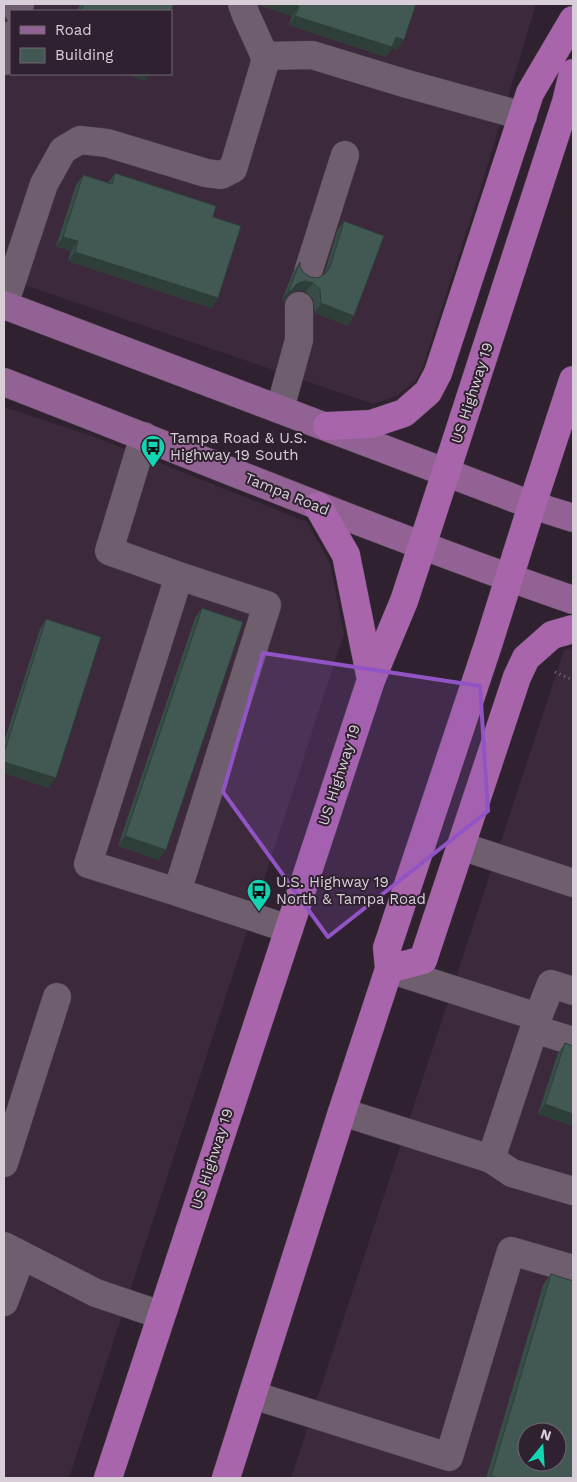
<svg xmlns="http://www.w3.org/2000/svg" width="577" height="1482" font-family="'Work Sans',sans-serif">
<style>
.built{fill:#3c2a3c;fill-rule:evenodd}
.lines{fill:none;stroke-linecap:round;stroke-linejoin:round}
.minor-casing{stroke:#493e49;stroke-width:29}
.major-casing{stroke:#493e49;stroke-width:29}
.highway-casing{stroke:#493e49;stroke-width:29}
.path{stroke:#7e737e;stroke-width:3;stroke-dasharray:1 4;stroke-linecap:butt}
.minor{stroke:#6e5e6e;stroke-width:28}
.major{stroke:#916293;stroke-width:28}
.highway{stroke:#a965ab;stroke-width:28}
.wall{fill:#384d47}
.shaded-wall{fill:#2e3e39}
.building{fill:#415952;stroke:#2e3e39;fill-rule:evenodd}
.marked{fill:#9254c5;fill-opacity:0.2;stroke:#9254c5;stroke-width:4;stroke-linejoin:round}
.labels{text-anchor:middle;stroke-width:4;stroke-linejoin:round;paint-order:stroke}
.street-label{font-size:15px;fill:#d7ced7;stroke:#2f212f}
.poi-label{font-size:15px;fill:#d7ced7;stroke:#2f212f;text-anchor:start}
</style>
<rect width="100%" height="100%" fill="#2f212f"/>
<!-- built -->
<path class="built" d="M4,4H536L481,187L423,366L416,380L397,396L373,404L4,278ZM11,11H171V74H11Z
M4,407L95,437L307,522L330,563L344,634L69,1478H4Z
M573,648V1478H291L564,650ZM527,1432H557V1462H527Z"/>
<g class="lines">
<defs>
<path id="minor" d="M18,11L20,4
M264,56L312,55L404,83L523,116
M4,61L11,35
M308,272L345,155
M4,305L44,184L63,150L80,140L107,143L206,173L221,175L233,169L266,59L246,15L242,4
M280,409L299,340V306
M144,436L109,551L179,576L88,864L177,892
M179,576L267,605L177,892L289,929
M461,846L573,883
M389,969L538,1017
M534,1029L573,1041
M342,1112L491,1159L512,1173L573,1191
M491,1159L538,1017L551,984L573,991
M4,1163L57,997
M4,1246L96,1293L161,1315
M4,1302L22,1255
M253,1395L449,1457L511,1251L573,1269"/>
<path id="major" d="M4,305L532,505L573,518
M4,382C193,455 381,534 573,600"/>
<path id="highway" d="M327,426L371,424L404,413L428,392L438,373L530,93L573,20
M318,506L346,555L371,680
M389,969L423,960L517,677L526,658L552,635L573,629
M108,1478L371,680L404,601L422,546L566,102L573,73
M226,1478L342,1112L389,969L387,948L489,642L532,505L573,380"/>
</defs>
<!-- minor casing -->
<use href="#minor" class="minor-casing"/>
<!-- major casing -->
<use href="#major" class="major-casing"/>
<!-- highway casing -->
<use href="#highway" class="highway-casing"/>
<!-- path -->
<path class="path" d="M555,672L573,680"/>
<!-- minor -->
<use href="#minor" class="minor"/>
<!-- major -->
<use href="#major" class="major"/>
<!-- highway -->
<use href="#highway" class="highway"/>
</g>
<!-- wall -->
<path class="wall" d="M80,4H174L171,11H77Z
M259,4H416L397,50L392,48L386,57L289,25L292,16L259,5Z
M115,173L213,217L218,298L211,308L68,261L71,251L56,246L76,185L83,175L108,183Z
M344,221L348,326L315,313L313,299L306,292L299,290L292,292L285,301L282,300L293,272L300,262V266L303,272L310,277L318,278L324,275L337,231Z
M202,608L159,860L118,846L195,618Z
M46,619L49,788L4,773V742L40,629Z
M565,1043L573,1046V1126L538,1114L558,1053Z
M551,1274L573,1478H486L543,1285Z"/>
<!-- shaded-wall -->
<path class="shaded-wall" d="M260,4H292L299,6L292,16L259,5Z
M295,16L396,37L404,40L397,50L392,48L386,57L289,25Z
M123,74H150L145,81Z
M63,237L78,241L71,251L56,246Z
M75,252L218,298L211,308L68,261Z
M305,281L313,283L306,292L299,290L292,292L285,301L282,300L289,290L293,288L298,283Z
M321,303L354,316L348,326L315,313Z
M4,762L56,778L49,788L4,773Z
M125,836L166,850L159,860L118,846Z
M545,1104L573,1114V1126L538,1114Z"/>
<!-- building -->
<path class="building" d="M84,4H174L171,11H81Z
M292,4H416L404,40L396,37L392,47L295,16L299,6Z
M115,173L216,206L213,217L241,226L218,298L75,252L78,241L63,237L83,175L112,184Z
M344,221L384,236L354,316L321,303L320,289L313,283L305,281L298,283L293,288L291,291L289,290L300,262V266L303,272L310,277L318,278L326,273L330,267Z
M202,608L243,622L166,850L125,836Z
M46,619L101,637L56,778L4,762V753Z
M565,1043L573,1046V1114L545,1104Z
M551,1274L573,1281V1478H499L491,1476ZM527,1432H557V1462H527Z"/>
<!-- marked area -->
<path class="marked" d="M263,653L480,686L488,811L328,937L223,792Z"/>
<!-- icons -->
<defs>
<symbol id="bus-pin" viewBox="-11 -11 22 30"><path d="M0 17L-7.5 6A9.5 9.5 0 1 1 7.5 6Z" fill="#14d5b3" stroke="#2f212f"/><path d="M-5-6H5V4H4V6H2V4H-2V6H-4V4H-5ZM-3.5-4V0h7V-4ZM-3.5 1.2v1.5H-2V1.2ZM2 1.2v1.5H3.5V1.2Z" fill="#111"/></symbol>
</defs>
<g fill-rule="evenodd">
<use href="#bus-pin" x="139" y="433" width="28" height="38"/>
<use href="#bus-pin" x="245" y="877" width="28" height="38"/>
</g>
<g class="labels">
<!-- street labels -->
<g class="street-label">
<text transform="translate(472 393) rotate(-72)" y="5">US Highway 19</text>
<text transform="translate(287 494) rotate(22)" y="5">Tampa Road</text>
<text transform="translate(339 775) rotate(-72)" y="5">US Highway 19</text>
<text transform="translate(212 1159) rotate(-72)" y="5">US Highway 19</text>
</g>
<!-- poi labels -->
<g class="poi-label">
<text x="170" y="443">Tampa Road &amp; U.S.<tspan x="170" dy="17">Highway 19 South</tspan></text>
<text x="276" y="887">U.S. Highway 19<tspan x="276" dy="17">North &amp; Tampa Road</tspan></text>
</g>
</g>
<!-- border -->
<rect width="577" height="1482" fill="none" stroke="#d7ced7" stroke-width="10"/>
<!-- legend -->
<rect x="10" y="10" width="162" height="65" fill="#2f212f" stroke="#726672"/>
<rect x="20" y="26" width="25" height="8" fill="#916293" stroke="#726672"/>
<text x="55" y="35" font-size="15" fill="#d7ced7">Road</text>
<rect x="20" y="48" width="25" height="15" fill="#415952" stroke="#726672"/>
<text x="55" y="60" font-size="15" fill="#d7ced7">Building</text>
<!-- north arrow -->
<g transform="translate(542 1447) rotate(18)"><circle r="24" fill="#2f212f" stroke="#726672"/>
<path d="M0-4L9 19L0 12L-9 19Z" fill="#14d5b3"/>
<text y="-8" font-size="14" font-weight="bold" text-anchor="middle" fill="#d7ced7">N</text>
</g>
</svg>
